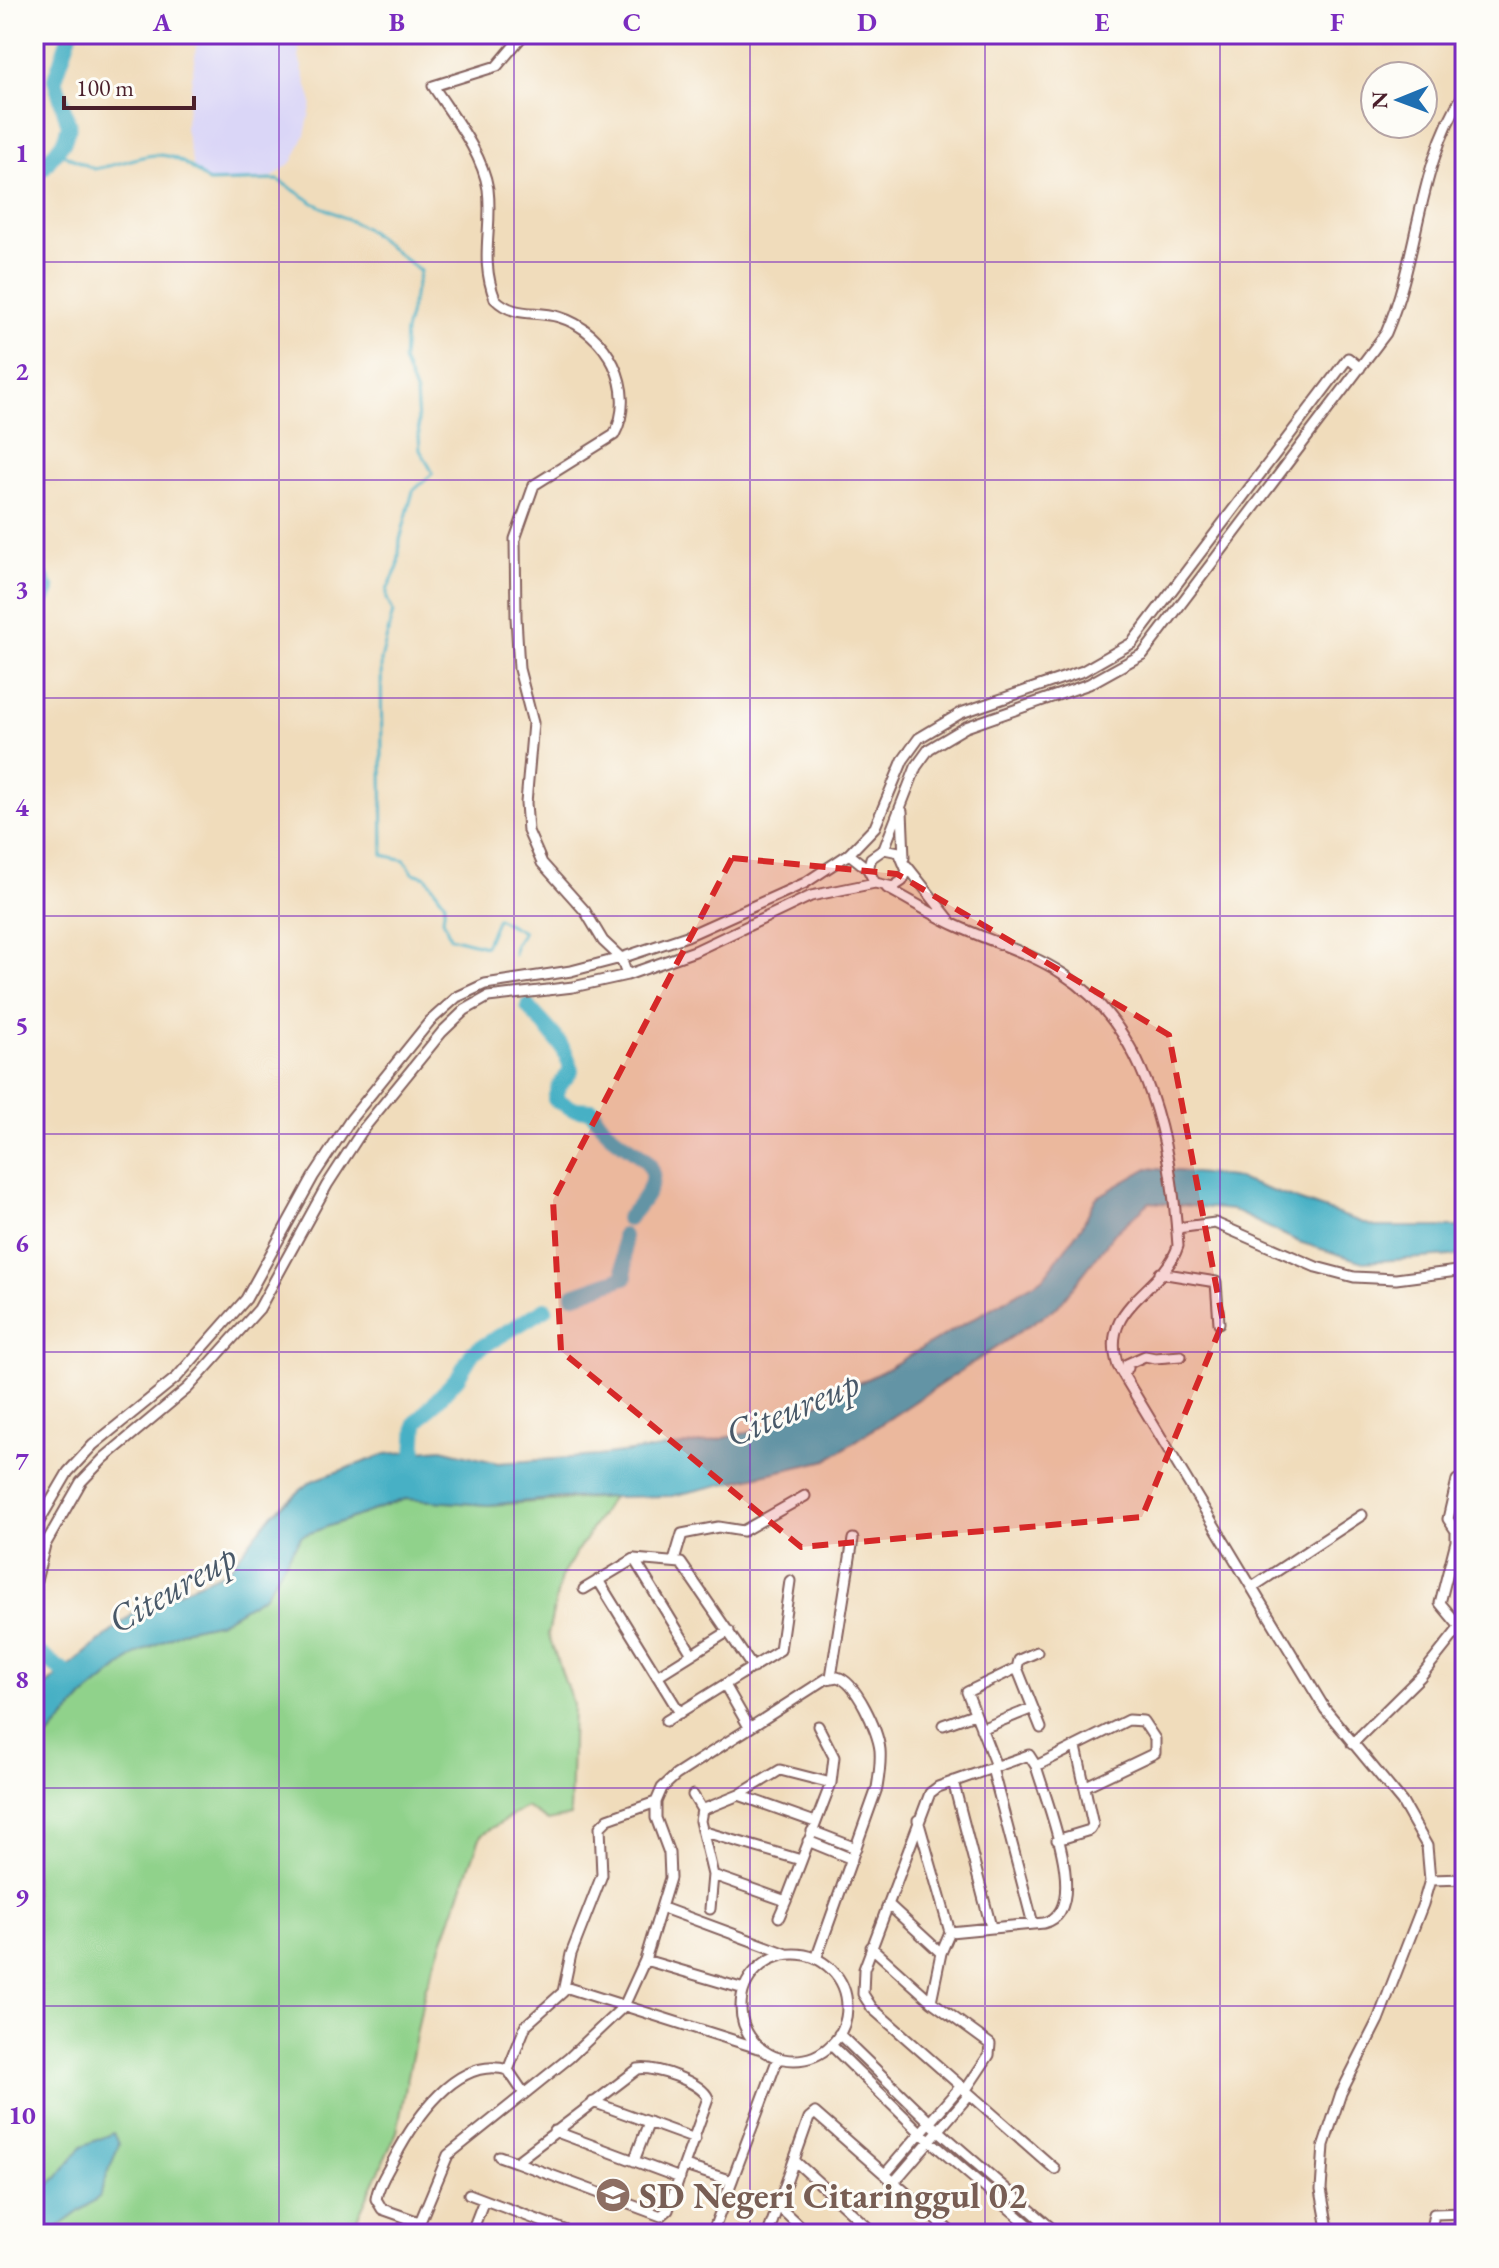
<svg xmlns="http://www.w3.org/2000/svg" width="1499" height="2268" font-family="'EB Garamond',serif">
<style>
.built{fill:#dad6f7}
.green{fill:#90d28b;stroke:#6d785b;stroke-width:2}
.water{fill:#47b0c5;stroke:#486878;stroke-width:2}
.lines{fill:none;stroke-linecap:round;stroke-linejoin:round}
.stream{stroke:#47b0c5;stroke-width:3}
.river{stroke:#47b0c5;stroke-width:16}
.minor-casing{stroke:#84615d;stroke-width:13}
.minor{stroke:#fff;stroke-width:9}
.marked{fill:#d62828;fill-opacity:0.2;stroke:#d62828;stroke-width:6;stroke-dasharray:16 10;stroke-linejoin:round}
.grid{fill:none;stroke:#7b2cbf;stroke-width:2;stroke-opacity:0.55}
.labels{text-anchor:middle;stroke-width:6;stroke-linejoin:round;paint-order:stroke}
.education-label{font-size:36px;font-weight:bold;fill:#785e54;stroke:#fdfcf7;text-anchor:start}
.water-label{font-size:38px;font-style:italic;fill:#495969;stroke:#fdfcf7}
.neatline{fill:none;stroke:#7b2cbf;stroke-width:3}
.grid-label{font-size:26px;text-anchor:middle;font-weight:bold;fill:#7b2cbf}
</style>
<rect width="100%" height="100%" fill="#fdfcf7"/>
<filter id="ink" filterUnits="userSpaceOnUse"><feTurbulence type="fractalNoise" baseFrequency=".0125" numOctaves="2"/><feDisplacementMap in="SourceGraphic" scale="16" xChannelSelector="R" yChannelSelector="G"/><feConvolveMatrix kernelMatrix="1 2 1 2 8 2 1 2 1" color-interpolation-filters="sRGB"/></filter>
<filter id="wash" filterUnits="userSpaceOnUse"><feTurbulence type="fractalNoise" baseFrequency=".006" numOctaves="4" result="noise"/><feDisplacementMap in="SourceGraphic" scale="32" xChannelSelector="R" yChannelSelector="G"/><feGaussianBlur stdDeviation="1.8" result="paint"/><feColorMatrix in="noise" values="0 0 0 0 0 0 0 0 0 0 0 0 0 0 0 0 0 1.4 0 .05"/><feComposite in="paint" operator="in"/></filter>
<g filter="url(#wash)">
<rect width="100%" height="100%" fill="#f0dcbb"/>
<!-- built -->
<path class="built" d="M198,34H299V57L312,103L305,135L293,161L272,178L208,182L193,167L185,128Z"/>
<!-- green -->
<path class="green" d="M612,1497L561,1577L548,1634L573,1704L570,1816L548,1821L526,1807L481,1835L425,1990L397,2132L350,2234H34V1753L84,1697L136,1654L187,1629L220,1622L265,1595L301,1536L405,1499L488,1505Z"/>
<!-- water -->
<path class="water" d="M1148,1168L1232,1177L1375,1227H1465V1255L1363,1262L1299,1242L1232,1210L1150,1202L1115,1233L1058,1306L827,1460L672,1496L562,1498L488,1505L405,1499L301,1536L265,1595L220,1622L187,1629L136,1654L84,1697L34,1753V1705L44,1687L139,1609L227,1571L273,1513L312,1481L386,1454L442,1449L498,1463L598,1456L709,1442L771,1426L881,1372L1043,1278L1082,1226L1096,1198Z
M114,2133L119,2144L99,2197L48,2234H34V2197L57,2178L82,2146Z"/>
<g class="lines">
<!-- stream -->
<path class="stream" d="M57,151L94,169C147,160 162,137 208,182L278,180L314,203L365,228L420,271L405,332L403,361L416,394L420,450L433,473L413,491L400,540L398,567L387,590V599L393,612L381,660L383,855L405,860L413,873L426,877L445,903L443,919L450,937L485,946L497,918L523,932L515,944L514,955"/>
<!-- river -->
<path class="river" d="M34,172L43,168L64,141L69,126L55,79L70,34
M34,571L40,574L48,590L34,612
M528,1006C544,1027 567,1043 571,1071L559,1086L555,1099L573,1109L592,1110C617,1161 691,1150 627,1219
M573,1295L625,1277L623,1236
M413,1473L416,1423L458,1377L473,1352L545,1309
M34,1650L78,1682"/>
</g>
</g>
<g filter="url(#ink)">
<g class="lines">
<defs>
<path id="minor" d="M524,34L497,66L433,86C453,117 482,152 488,189C493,230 479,258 495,299C514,318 535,310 559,317C607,331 638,390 614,435L534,485L515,539L516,617L519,669L533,723L526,803L528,831L542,863L585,911L603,941L621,958L627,975
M902,811L904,858
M884,849L916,767L929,749L966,727L1089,684L1143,654L1386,333C1420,254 1417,165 1465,92
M849,854L868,869
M907,866L949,919
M887,888C910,900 933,915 957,926C992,942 1031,953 1063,974C1151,1030 1172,1150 1178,1246C1163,1293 1098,1305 1118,1366L1325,1709L1402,1802L1427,1846L1430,1880L1423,1904L1378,2020L1341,2093L1324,2145L1321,2190L1329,2234
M1177,1228L1215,1223L1316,1267L1354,1277L1396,1279L1465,1270
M1160,1273L1216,1282L1219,1323
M1122,1372L1128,1368L1127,1364L1145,1356L1155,1358L1181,1356
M34,1530L68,1472L93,1445L177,1377L246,1299L313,1177L351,1119L430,1021L457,997L485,984L571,971L621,958L687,936L805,883L849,854L875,827L903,760L919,738L961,713L1083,671L1132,643L1348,358L1360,368
M634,1559L692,1654
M674,1561L682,1534L718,1527L743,1531L805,1496
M598,1580L680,1713
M1254,1586L1362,1515
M34,1589L45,1545L81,1482L104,1458L188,1388L259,1309L327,1185L364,1128L442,1032L465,1010L488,997L573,987L627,975L695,951L811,896L875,883L893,887L902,881L907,871L899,852L884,849L871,858L868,869L875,883
M584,1589L634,1559L681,1563L753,1668
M1017,1668L1041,1728
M657,1676L729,1631
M831,1677L853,1539
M725,1685L749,1727
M666,1721L780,1650L790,1581
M943,1725L974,1714
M818,1726L834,1757L831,1783
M981,1729L1033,1708
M1352,1744L1421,1676L1460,1627L1440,1603L1456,1541V1531L1448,1519L1457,1480
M996,1766L967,1692L1017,1668L1019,1660L1037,1652
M1036,1766L1128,1720L1143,1721L1155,1739V1753L1086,1786
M992,1768L1033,1924
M953,1781L991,1927
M693,1795L702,1810
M739,1795L815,1822
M918,1820L950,1932
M812,1831L856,1848
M705,1832L801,1860
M1057,1840L1090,1830L1093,1825L1076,1747
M808,1841L852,1859
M1430,1880L1465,1879
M888,1904L941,1953
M663,1908L787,1954
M710,1909L713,1875L700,1821L702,1810L739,1795L780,1770L831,1783L786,1901L713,1875
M779,1917L786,1901
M871,1947L931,2001L990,2044L989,2055L965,2091
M741 2007a53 53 0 1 1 106 0a53 53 0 1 1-106 0Z
M645,1960L744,1989
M565,1987L758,2048
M931,2001L941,1953L950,1932L1044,1923C1093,1911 1045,1799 1036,1766L1029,1755L938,1787L930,1793L864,1969L863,1994L872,2008L1055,2169
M839,2034L938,2130L1058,2234
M831,2045L921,2133L1039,2234
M508,2070L526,2025L563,1992L571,1954L602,1875L600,1827L608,1819L656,1802
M593,2102L695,2139
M554,2131L680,2178
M499,2156L516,2162L638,2069C655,2066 701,2082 708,2098L668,2210L661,2216L516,2162
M634,2161L649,2122
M795,2161L875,2234
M685,2166L732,2181
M886,2173L960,2087
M895,2181L969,2095
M469,2194L575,2234
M779,2207L808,2234
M419,2222L382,2209L376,2199C378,2185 387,2172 394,2159C414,2121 456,2055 508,2070L523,2092
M415,2234L448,2155L569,2058L624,2006L645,1960L670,1878L669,1853L656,1818V1802L662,1788L676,1775L826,1679L837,1677C856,1681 878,1731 880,1750C881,1763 879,1776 877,1788L816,1959
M471,2234L484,2200
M712,2234L778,2058
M768,2234L809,2118L815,2113L953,2234
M1430,2234L1434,2214L1465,2213"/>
</defs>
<!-- minor casing -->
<use href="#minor" class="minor-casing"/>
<!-- minor -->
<use href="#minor" class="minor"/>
</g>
</g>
<!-- marked area -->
<path class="marked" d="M732,858L897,874L1169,1035L1223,1322L1142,1517L801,1547L561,1351L553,1200Z"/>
<!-- grid -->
<path class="grid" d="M279,34V2234M514,34V2234M750,34V2234M985,34V2234M1220,34V2234M34,262H1465M34,480H1465M34,698H1465M34,916H1465M34,1134H1465M34,1352H1465M34,1570H1465M34,1788H1465M34,2006H1465"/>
<!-- icons -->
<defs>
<symbol id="school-disc" viewBox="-11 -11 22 22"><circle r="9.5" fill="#8d6e63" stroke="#fdfcf7"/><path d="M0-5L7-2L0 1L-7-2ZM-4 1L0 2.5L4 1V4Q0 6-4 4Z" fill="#fff"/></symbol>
</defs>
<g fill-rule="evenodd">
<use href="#school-disc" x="593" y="2175" width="40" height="40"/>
</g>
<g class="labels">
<!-- education labels -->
<g class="education-label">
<text x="639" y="2208">SD Negeri Citaringgul 02</text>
</g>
<!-- water labels -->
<g class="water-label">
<text transform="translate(792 1408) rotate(-23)" y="13">Citeureup</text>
<text transform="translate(172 1588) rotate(-30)" y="13">Citeureup</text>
</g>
</g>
<!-- margin -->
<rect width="1499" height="2268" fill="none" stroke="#fdfcf7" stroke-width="88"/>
<!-- north arrow -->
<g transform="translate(1399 100) rotate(269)"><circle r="38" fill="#fdfcf7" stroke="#b5a4a5" stroke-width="2"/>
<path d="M0-6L14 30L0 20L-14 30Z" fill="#1f6fb2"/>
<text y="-12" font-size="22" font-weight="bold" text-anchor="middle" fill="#4a1f2b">N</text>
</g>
<!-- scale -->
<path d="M64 96v12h130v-12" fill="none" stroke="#4a1f2b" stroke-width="4"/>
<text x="76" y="96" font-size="24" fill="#4a1f2b" stroke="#fdfcf7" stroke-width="6" paint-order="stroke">100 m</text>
<rect x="44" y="44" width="1411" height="2180" class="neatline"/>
<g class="grid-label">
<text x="162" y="31">A</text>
<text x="397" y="31">B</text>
<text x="632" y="31">C</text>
<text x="867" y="31">D</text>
<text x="1102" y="31">E</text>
<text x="1337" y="31">F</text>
<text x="22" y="162">1</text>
<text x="22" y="380">2</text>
<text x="22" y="598">3</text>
<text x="22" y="816">4</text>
<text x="22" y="1034">5</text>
<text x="22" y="1252">6</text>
<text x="22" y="1470">7</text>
<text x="22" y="1688">8</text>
<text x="22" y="1906">9</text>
<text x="22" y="2124">10</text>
</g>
</svg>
